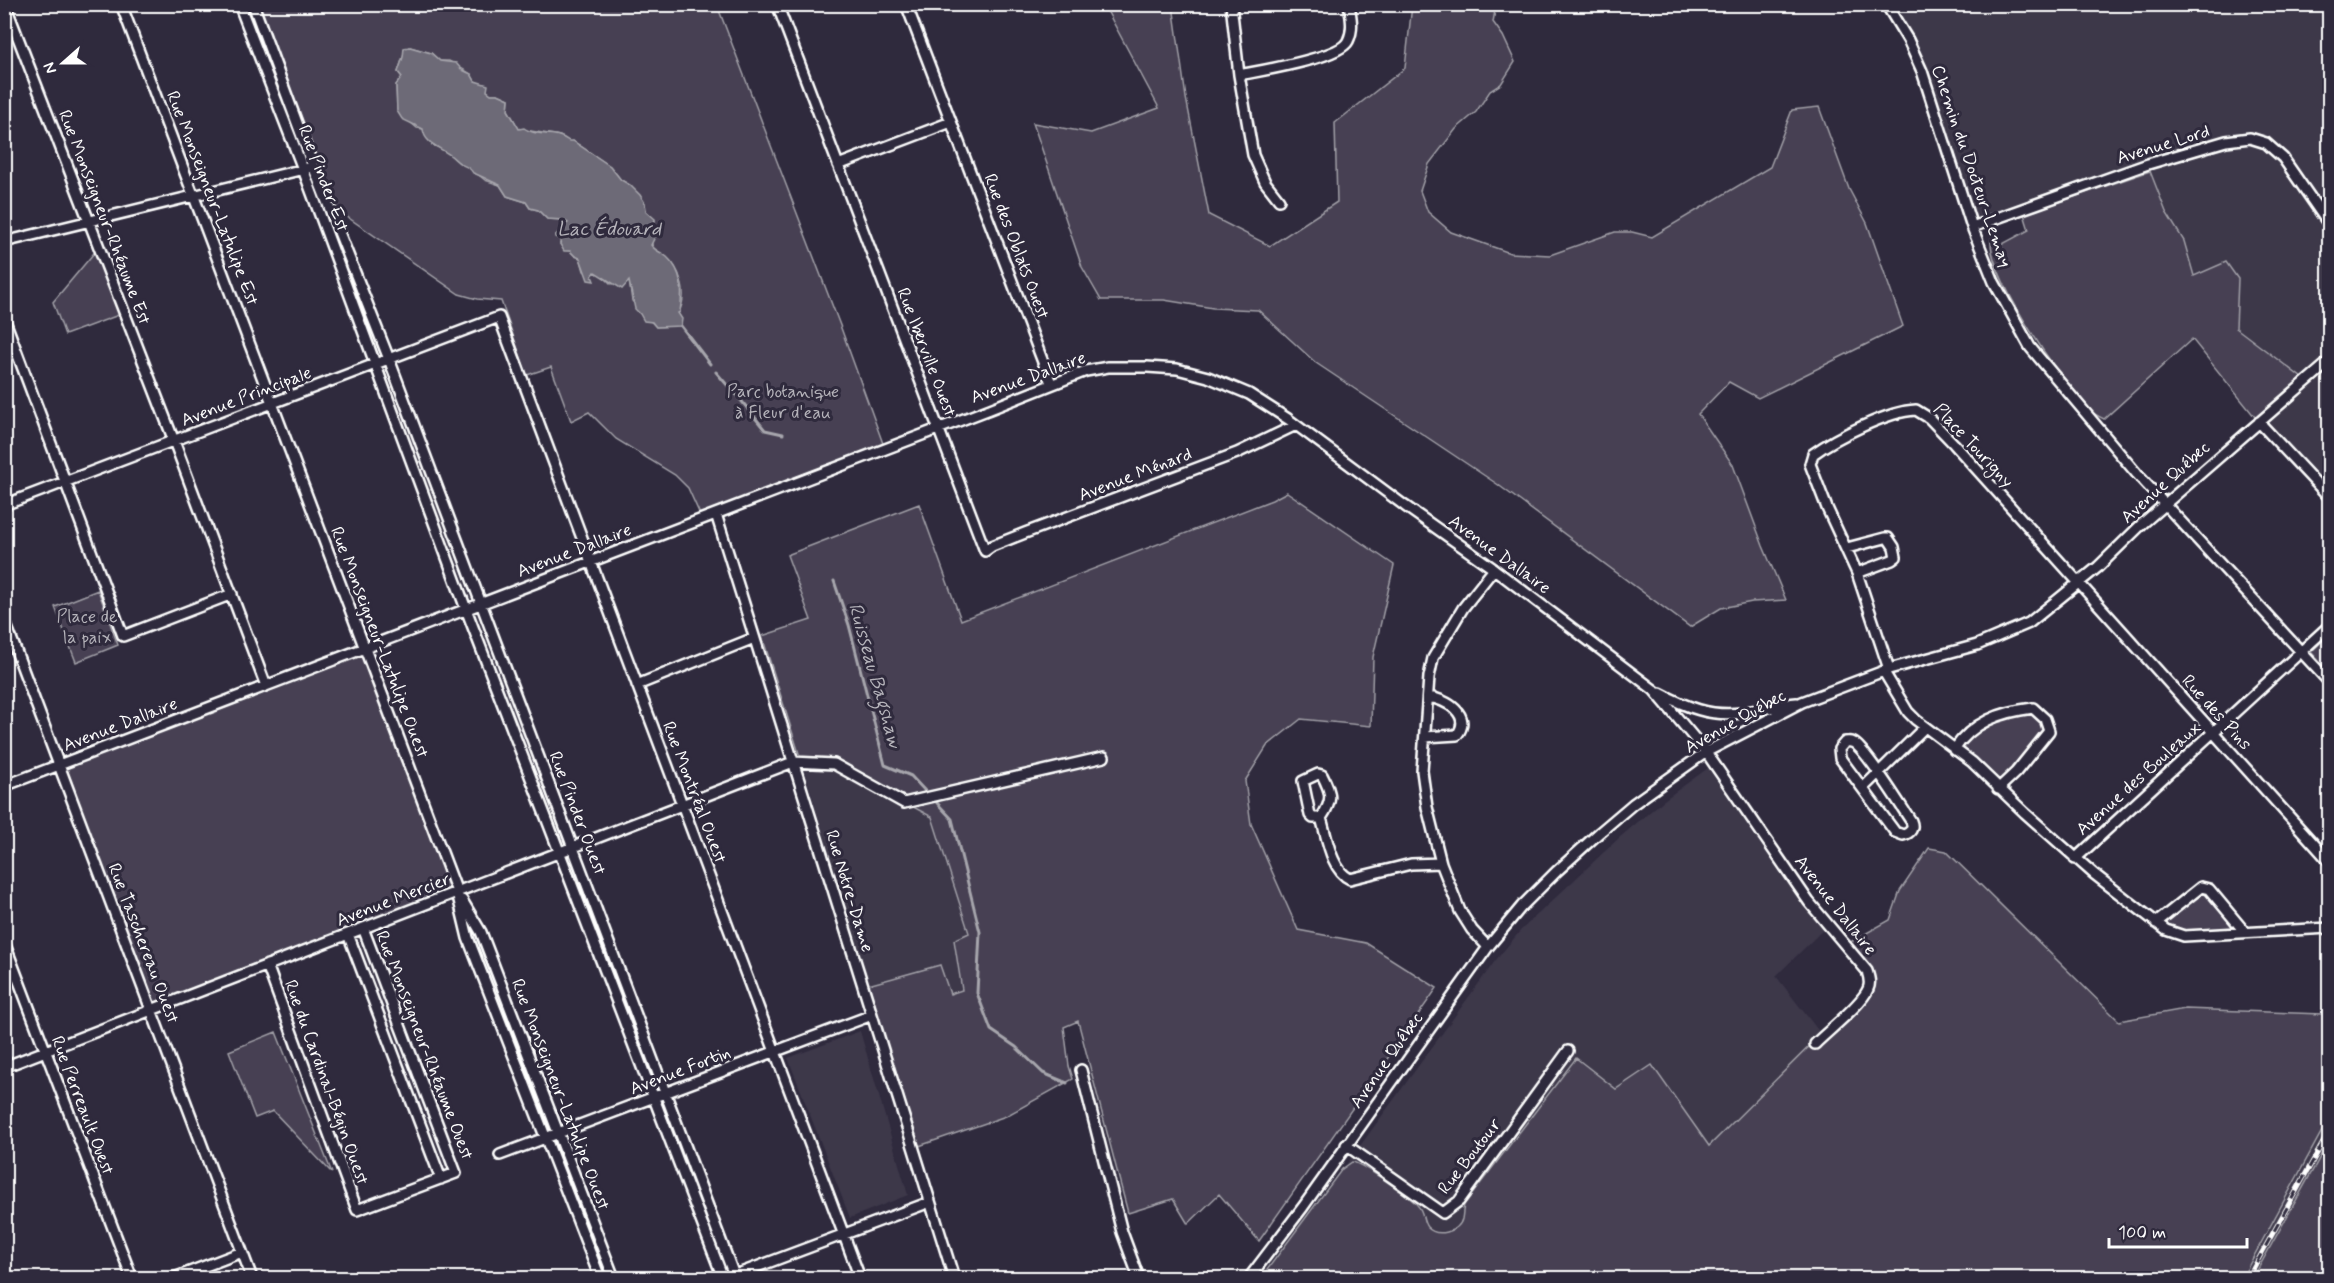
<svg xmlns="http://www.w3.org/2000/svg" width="2334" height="1283" font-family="Mynerve,sans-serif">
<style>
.built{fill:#3c3749}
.green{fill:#464152;stroke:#a2a0a8;stroke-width:1.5;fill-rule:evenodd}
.water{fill:#6d6a77;stroke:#a7a6ad;stroke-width:1.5}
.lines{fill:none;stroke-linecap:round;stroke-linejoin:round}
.stream{stroke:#a7a6ad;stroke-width:3}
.minor-casing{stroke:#fff;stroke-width:14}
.minor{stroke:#2f2a3d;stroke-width:9}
.rail-casing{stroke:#fff;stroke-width:5}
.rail{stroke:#2f2a3d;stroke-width:3;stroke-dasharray:9;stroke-linecap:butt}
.labels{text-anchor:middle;stroke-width:6;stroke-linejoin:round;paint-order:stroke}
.street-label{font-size:18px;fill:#fff;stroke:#2f2a3d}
.park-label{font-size:18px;fill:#b5b3ba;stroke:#2f2a3d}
.water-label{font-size:20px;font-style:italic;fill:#b6b4bb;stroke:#2f2a3d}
</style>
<rect width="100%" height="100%" fill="#2f2a3d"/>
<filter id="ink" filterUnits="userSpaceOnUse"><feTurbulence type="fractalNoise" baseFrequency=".0167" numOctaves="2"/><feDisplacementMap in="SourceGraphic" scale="12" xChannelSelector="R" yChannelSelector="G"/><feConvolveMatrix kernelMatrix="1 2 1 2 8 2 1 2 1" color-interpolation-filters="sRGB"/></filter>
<g filter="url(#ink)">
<!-- built -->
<path class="built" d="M1886,5H2329V498L2259,422L2236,328L2237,279L2226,263L2194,277L2184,241L2166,212L2148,164L1972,227L1933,100Z
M802,763L834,764L933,817L969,933L954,940L962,990L950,994L940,965L868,985Z
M1708,768L1765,850L1825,928L1776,976L1821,1034L1709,1146L1652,1066L1616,1089L1516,1134L1464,1204L1462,1220L1457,1227L1451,1231L1440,1233L1431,1230L1427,1227L1419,1206L1364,1166L1356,1162L1346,1165L1495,961L1521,930L1620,837L1664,800Z
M860,1031L908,1195L850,1218L788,1058Z
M2329,1118V1141L2253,1278H2242Z"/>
<!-- green -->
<path class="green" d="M253,5H717L841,328L885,449L702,519L688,488L675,475L616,439L589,412L571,421L551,367L527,375L501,301L477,299L459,294L327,203ZM410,47L431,53L440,61H449L471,74L475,81L491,94H498L509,99L508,110L519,129L560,136L569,142L573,141L610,166L621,180L630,185L645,203L646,211L655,220C654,227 649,241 653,247C655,251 661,252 664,255C681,267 689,296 678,313L680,317L672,326L656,327L632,301L629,281L611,284L602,275L594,272L592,276L584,271L580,257L575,256L570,251L564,250L560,244L561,239L556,235L568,223L563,220L547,219L538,210L530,208L526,202L507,196L500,185L485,180L470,168L462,164L442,149L432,145L423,129L417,128L397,111L396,85L402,77L398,72L403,57Z
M1104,5H1173L1186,98L1209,215L1270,246L1337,202L1335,123L1405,68L1412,5H1496L1493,22L1503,36L1515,62L1501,84L1490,91L1476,112L1456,129L1429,164L1420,191L1428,212L1451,232L1510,253L1550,255L1615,232H1632L1652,237L1770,167L1792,110L1819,107L1849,189L1867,223L1903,326L1758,398L1729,382L1698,414L1733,465L1763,546L1786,600L1752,602L1721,608L1690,627L1497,484L1316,363L1258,310L1213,308L1164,300H1101L1082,267L1033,123L1091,133L1159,108Z
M2150,171L2166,212L2184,241L2194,276L2226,262L2238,279L2236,328L2306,381L2259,422L2192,339L2104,419C2098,416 2092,413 2088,409C2065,387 1977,261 1993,234L1999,246L2029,230L2024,214Z
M99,247L124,313L65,335L53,302Z
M1287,492L1394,565L1373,657L1371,726L1301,719L1267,746L1245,781L1251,824L1298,930L1366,943L1437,988L1259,1241L1219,1194L1188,1224L1173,1199L1128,1213L1078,1021L1064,1027L1069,1066L1073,1079L1006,1116L919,1146L868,985L940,965L950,994L962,990L954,940L969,933L932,817L834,764L802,763L762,636L811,620L787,555L919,504L961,620L1272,500Z
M98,590L118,645L76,662L55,607Z
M2329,635V672L2311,652Z
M361,653L453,891L151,1009L64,767Z
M2033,708L2049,731L1998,789L1954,750L1981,723Z
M1929,848L1946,851L2119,1021L2185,1009L2323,1014L2329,1020V1118L2242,1278H1261L1342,1169L1352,1162C1360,1162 1412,1198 1418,1206C1424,1212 1422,1221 1427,1227C1437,1238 1459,1232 1462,1219C1463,1214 1463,1209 1464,1205L1576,1058L1616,1089L1652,1065L1709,1146L1856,1000L1865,987L1864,977L1845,945L1890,920L1900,891Z
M2201,887L2244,931L2184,936L2156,923Z
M276,1032L332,1173L273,1111L255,1118L229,1051Z
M2329,1141V1278H2253Z"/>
<!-- water -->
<path class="water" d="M410,47L431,53L440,61L456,63L462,70L471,74L475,81L488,85L487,91L491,94H498L509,99L508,110L519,129L524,128C535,137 556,130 569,141H573L610,166L621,180L630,185L640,195L645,203L646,211L655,219L654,226L657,233L651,245C655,251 661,252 667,257C683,272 683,291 680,312L678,313L682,319L681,326L656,327L652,322L644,321L640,314L635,309L629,281L622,289L595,272L592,276L594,281L588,280L580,258L575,256L570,251H564L560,244L561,239L556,237V235L568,223L563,220L547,219L538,210L530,208L526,202L507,196L500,185C490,181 482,176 473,173C469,166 467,168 461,164C457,162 454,158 450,155C439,147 424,143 423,129L402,119L397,111L396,85L402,77L398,72L403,57L404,48Z"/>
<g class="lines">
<!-- stream -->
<path class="stream" d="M681,326L710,364
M716,372L728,386
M735,393L765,430L783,434
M834,581L849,625L885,765L911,776L925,791
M937,803L952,819L980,932L977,993L991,1030L1016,1047L1043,1073L1067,1083"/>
<defs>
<path id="minor" d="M5,4L174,441L266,686
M121,4L457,892L468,938L600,1278
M239,4L303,169L466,609L723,1278
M253,4L313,166L389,359L735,1278
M777,4L985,551L992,546L1025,533L1237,453L1296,425
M906,4L1051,383
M1231,4L1239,75L1253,155L1265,182L1279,200
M1886,4L1908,40L1922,71L1972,227L1994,282L2030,347L2137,474L2330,683
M1239,75C1259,71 1340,58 1348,41C1354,29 1351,17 1349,4
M838,165L951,122
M1972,227L2148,164L2226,141L2250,138L2266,143L2283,158L2330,226
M4,242L308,168
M4,318L123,636L232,594
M2259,422L2330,498
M4,505L499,317L860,1278
M716,514L954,1278
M1847,548L1885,538H1888L1894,547L1896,557L1892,560L1857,573
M4,619L252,1278
M1889,669L1857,573L1827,508L1810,464L1813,454C1835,438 1888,411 1916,410L1929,418L1954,444L2330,862
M1884,672L1908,712L1916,720L1972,762L2025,813L2094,874L2166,930L2184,936L2330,928
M637,685L754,638
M1660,693C1686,707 1711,717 1741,713C1760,710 1778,705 1797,703
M1425,737L1457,735C1473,715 1446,699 1428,697
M1845,742C1849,742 1851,741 1854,743C1866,750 1901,806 1911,821C1914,828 1911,833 1903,835L1895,832L1840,758L1839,749Z
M1954,750C1972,722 2001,712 2033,708L2045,719L2049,731L2016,772L1998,789
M1318,774L1322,775C1332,794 1333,800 1321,818H1313L1310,815L1303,781Z
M4,786L990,409L1086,371L1108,367H1147L1177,369L1208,377L1249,394L1288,419L1405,506L1494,569L1654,690L1706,752L1809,902L1867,971C1869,977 1871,983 1868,989C1862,1004 1828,1031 1815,1044
M1863,788L1924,728
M1321,818C1327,837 1331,870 1350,879L1411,864L1441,863
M2075,859L2330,625
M462,900L481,932L614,1278
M2156,923L2201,887L2209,889L2244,931
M348,934L441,1179
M4,942L132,1278
M1488,947L1472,930L1460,911L1441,863L1427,807L1422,771L1429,677L1433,658L1463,608L1494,569
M267,965L357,1210L456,1173L363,928
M4,1067L793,762L834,764L904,803L1104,757
M1081,1070L1122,1232L1139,1278
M1346,1145L1443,1213L1459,1201L1568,1051
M500,1155L872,1015
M730,1277L930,1202
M174,1278L242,1252
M1249,1278L1303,1207L1488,947L1522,906L1557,871L1600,832L1633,804L1706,752L1802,702L1889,669L1977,645L2029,623L2098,567L2142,524L2330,361"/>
</defs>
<!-- minor casing -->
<use href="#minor" class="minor-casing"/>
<!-- minor -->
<use href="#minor" class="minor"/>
<defs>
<path id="rail" d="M2248,1278L2330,1130"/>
</defs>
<!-- rail casing -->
<use href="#rail" class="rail-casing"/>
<!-- rail -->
<use href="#rail" class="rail"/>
</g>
</g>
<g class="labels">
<!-- street labels -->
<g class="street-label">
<text transform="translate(2163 144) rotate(-17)" y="6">Avenue Lord</text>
<text transform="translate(1972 166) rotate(71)" y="6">Chemin du Docteur-Lemay</text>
<text transform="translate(324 178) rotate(69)" y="6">Rue Pinder Est</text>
<text transform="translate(213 198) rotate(69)" y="6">Rue Monseigneur-Latulipe Est</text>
<text transform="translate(105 217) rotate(69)" y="6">Rue Monseigneur-Rhéaume Est</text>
<text transform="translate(1017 246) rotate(69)" y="6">Rue des Oblats Ouest</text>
<text transform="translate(927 352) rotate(69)" y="6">Rue Iberville Ouest</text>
<text transform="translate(1028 377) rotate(-20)" y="6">Avenue Dallaire</text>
<text transform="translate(246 396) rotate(-21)" y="6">Avenue Principale</text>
<text transform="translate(1974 445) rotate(47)" y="6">Place Tourigny</text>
<text transform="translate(1135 474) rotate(-21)" y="6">Avenue Ménard</text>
<text transform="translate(2165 482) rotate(-42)" y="6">Avenue Québec</text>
<text transform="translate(574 550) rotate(-21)" y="6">Avenue Dallaire</text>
<text transform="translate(1500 554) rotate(36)" y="6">Avenue Dallaire</text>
<text transform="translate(380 642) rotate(69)" y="6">Rue Monseigneur-Latulipe Ouest</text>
<text transform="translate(2217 712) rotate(48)" y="6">Rue des Pins</text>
<text transform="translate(1735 721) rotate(-29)" y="6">Avenue Québec</text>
<text transform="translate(120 724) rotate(-21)" y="6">Avenue Dallaire</text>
<text transform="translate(2138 778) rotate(-42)" y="6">Avenue des Bouleaux</text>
<text transform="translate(695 792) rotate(69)" y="6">Rue Montréal Ouest</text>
<text transform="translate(578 813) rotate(69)" y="6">Rue Pinder Ouest</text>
<text transform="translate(850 891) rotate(73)" y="6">Rue Notre-Dame</text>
<text transform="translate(393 899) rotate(-21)" y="6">Avenue Mercier</text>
<text transform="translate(1836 905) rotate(52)" y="6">Avenue Dallaire</text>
<text transform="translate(144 943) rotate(69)" y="6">Rue Taschereau Ouest</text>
<text transform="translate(425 1045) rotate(69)" y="6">Rue Monseigneur-Rhéaume Ouest</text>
<text transform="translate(1386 1060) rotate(-55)" y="6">Avenue Québec</text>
<text transform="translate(680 1070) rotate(-21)" y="6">Avenue Fortin</text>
<text transform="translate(327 1082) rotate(70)" y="6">Rue du Cardinal-Bégin Ouest</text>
<text transform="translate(561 1094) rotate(69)" y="6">Rue Monseigneur-Latulipe Ouest</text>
<text transform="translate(83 1105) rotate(69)" y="6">Rue Perreault Ouest</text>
<text transform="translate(1469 1156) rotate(-52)" y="6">Rue Boutour</text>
</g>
<!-- park labels -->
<g class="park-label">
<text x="783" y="397">Parc botanique<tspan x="783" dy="21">à Fleur d'eau</tspan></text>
<text x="87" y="622">Place de<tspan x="87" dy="21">la paix</tspan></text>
</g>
<!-- water labels -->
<g class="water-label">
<text x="609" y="235">Lac Édouard</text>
<text transform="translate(876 675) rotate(74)" y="7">Ruisseau Bagshaw</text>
</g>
</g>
<!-- margin -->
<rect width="2334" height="1283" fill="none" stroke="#2f2a3d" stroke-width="24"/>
<rect x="12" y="12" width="2310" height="1259" fill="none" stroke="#fff" stroke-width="2" filter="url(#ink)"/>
<!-- north arrow -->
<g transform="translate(63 63) rotate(249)" stroke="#2f2a3d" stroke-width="4.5" paint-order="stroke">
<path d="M0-4.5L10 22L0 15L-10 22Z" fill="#ffffff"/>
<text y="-9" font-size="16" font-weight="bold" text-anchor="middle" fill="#ffffff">N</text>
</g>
<!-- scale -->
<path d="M2109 1238v9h138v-9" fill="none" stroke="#ffffff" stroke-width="3"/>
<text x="2118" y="1238" font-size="18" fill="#ffffff" stroke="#2f2a3d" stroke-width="4.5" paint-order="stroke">100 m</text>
</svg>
